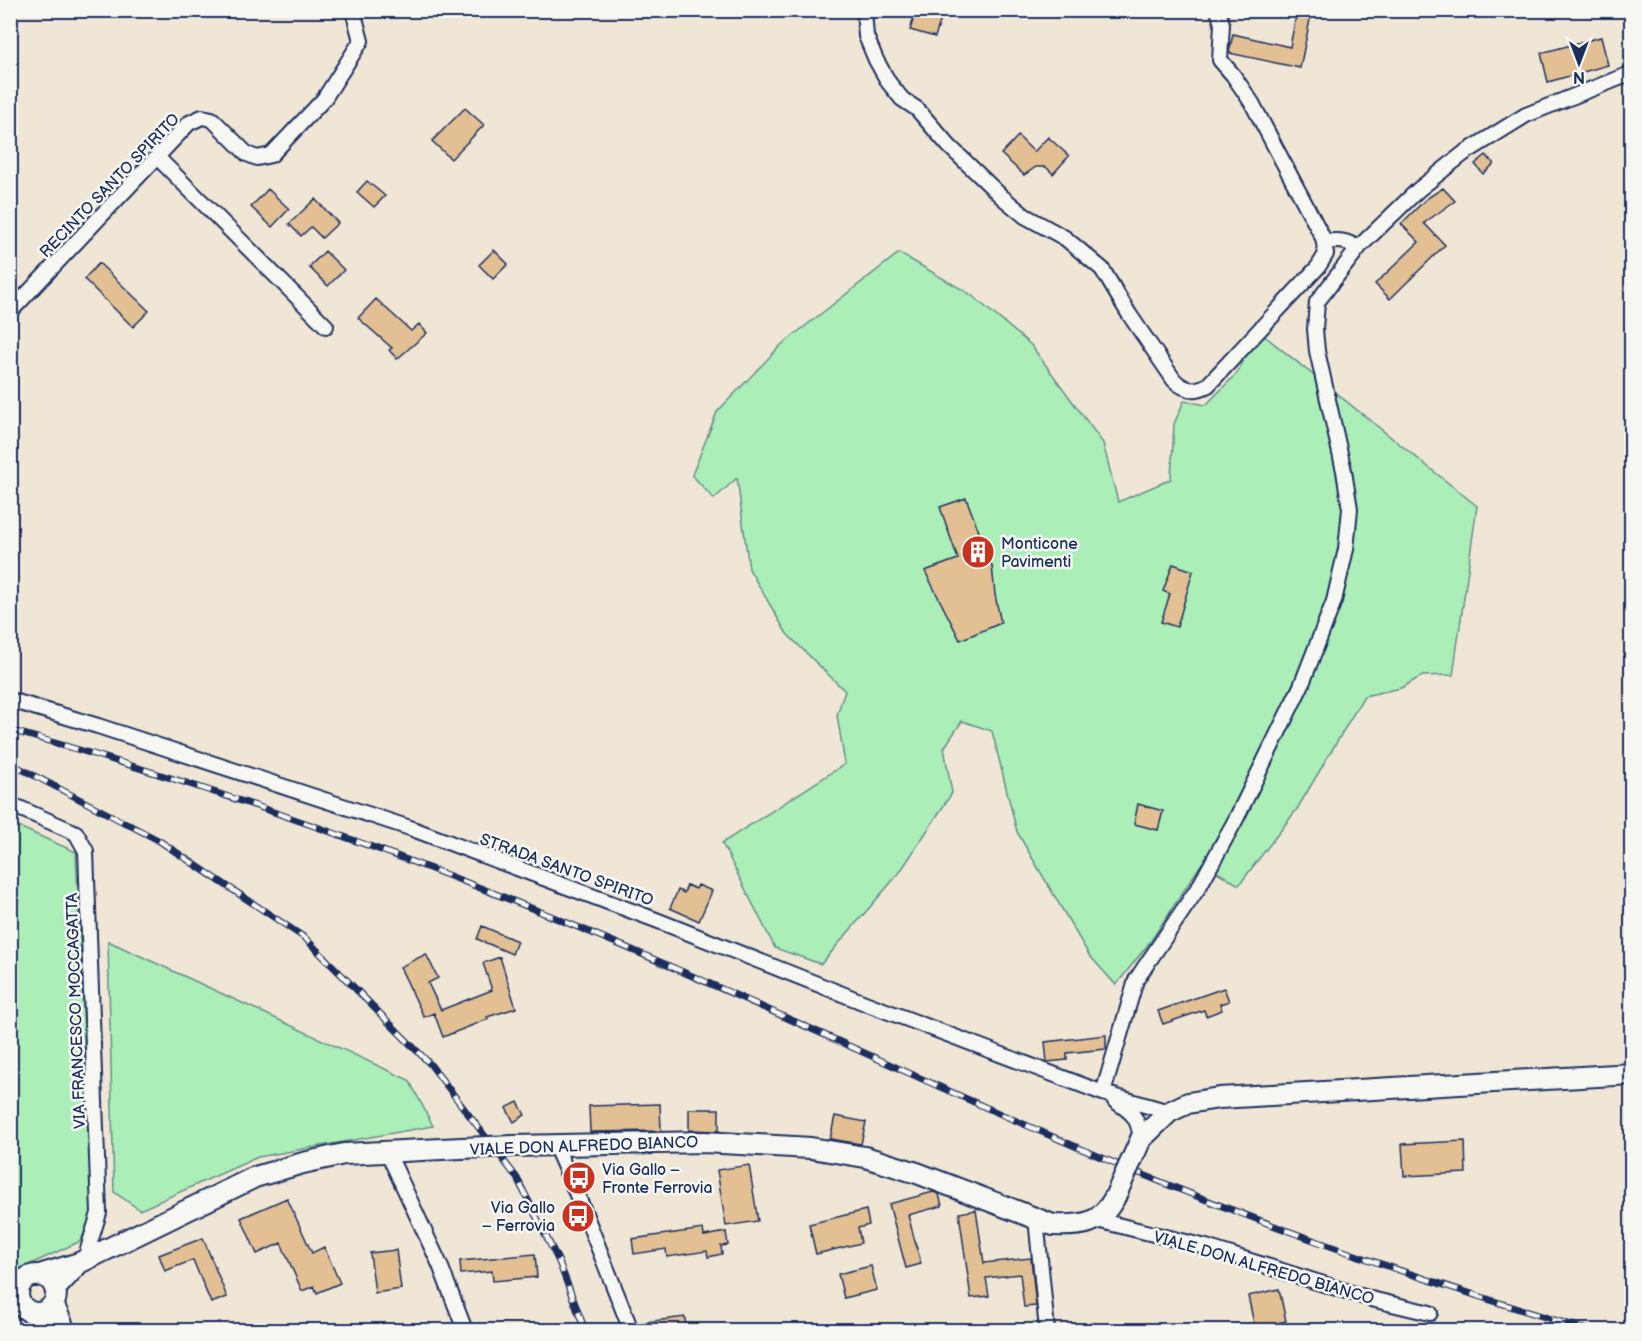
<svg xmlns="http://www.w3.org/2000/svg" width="1642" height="1341" font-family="'Balsamiq Sans',sans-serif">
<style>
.green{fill:#abeeb8;stroke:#638e8b;stroke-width:1.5}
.building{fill:#e2c094;stroke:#1b2f5e;stroke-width:1.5}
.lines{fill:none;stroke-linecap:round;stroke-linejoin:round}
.street-casing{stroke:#1b2f5e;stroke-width:18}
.secondary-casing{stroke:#1b2f5e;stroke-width:24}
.street{stroke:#f6f6f2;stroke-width:14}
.secondary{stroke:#f6f6f2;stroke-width:20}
.rail-casing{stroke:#1b2f5e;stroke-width:7}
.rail{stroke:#f6f6f2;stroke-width:4.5;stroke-dasharray:14;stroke-linecap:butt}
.secondary-bridge-casing{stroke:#1b2f5e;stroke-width:24;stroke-linecap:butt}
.secondary-bridge{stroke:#f6f6f2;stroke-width:20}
.labels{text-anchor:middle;stroke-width:5;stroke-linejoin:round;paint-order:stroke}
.street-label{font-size:16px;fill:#1b2f5e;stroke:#f6f6f2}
.poi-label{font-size:16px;fill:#1b2f5e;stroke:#f6f6f2;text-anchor:start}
</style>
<rect width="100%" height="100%" fill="#f0e6d6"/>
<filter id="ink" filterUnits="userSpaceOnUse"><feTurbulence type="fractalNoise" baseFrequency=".0167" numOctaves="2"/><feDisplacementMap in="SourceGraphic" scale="12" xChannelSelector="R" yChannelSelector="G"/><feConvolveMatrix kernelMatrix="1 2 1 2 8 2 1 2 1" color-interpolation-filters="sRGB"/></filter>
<g filter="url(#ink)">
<!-- green -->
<path class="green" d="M899,253L970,294L1031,345L1103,443L1118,502L1171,479L1174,424L1184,401L1206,405L1238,372L1246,351L1262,334L1477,506L1453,675L1422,676L1401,688L1364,696L1297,809L1239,885L1202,863L1150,942L1116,985L1089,955L1017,832L992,731L962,721L944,748L952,793L900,872L821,964L775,948L722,843L845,764L837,715L845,691L787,634L749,569L737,478L714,499L692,475L717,412L781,345Z
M10,823L76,852L92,1212L81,1241L11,1273Z
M108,941L409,1080L433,1126L258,1157L140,1210L114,1192Z"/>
<!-- building -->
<path class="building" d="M916,10H944L935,37L910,30Z
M1297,10H1312L1300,68L1229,53L1233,34L1290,47Z
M1601,37L1608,65L1548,82L1541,53Z
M465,108L484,125L451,159L432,141Z
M1018,136L1034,152L1048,137L1069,156L1053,174L1046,167H1036L1024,175L1001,154Z
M1486,155L1494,164L1483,174L1475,164Z
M367,181L385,196L374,207L357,192Z
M1443,188L1455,201L1424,223L1445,245L1390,299L1375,284L1419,242L1401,224L1426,199Z
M268,189L289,209L272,227L251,207Z
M315,199L338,223L322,238L311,227L301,236L289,224Z
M494,250L508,264L493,279L479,265Z
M325,251L344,270L328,286L309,267Z
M99,263L149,311L133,327L84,279Z
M376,299L411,331L419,324L427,333L397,359L389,350L392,348L358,318Z
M966,498L992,566L995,595L1001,623L960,640L925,571L958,559L940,507Z
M1173,564L1193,571L1177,627L1161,622L1170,594L1163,591Z
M1138,804L1163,811L1158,830L1134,824Z
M687,885L696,889L698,885L712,891L699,921L670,908L678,890L684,893Z
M482,926L517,941L512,954L477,939Z
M426,954L438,978L428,983L441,1010L492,990L483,963L500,957L516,1008L487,1017L488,1019L443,1037L434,1013L424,1017L400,967Z
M1224,988L1229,1001L1220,1004L1222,1010L1206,1016L1204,1010L1163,1024L1158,1011Z
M1106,1035V1049L1067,1053V1060L1047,1062L1045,1042Z
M518,1102L525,1115L514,1122L506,1108Z
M660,1104L661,1131L590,1132L589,1106Z
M689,1109H719V1131L689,1130Z
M835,1116L866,1122L861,1144L830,1139Z
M1465,1141L1466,1173L1404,1176L1402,1144Z
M749,1165L758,1221L726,1226L717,1170Z
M933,1192L939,1194L942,1206L908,1215L921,1264L906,1268L889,1204Z
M287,1198L312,1253L324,1247L340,1283L317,1293L314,1286L302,1291L281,1243L257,1254L241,1218Z
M866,1210L869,1225L858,1228L861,1243L816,1254L809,1224Z
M976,1210L984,1263L1031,1258L1036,1306L1024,1307L1020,1274L986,1278L989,1296L971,1298L959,1213Z
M703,1229L704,1236L726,1232L728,1245L721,1246L722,1254L708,1257L707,1251L667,1257L666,1249L634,1254L632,1239Z
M203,1238L227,1297L211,1303L193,1260L165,1271L159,1255Z
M396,1250L401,1289L375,1293L370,1253Z
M535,1254L537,1277L493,1281L492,1271L461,1274L460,1261Z
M871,1266L877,1290L844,1298L838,1274Z
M1279,1289L1286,1321L1255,1328L1248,1296Z
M685,1317L686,1330H640L638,1323Z"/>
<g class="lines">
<defs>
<path id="street" d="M864,10L866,36L876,60L889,83L902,99L917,109L949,146L1002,197L1025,216L1065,238L1102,269L1129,314L1174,380C1185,391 1195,392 1208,385L1318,267L1326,254L1323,238L1252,103L1233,75L1220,60L1222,24L1218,10
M157,157L326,326
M1324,242C1337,240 1348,240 1358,249
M10,312L189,123L202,117L212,119L247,154L257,158L271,155L324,99L361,41L353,10
M10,700L98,726L410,828L656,920L865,1003L1103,1093L1169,1112
M10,804L76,833L86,851L99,1213L85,1259
M1103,1093L1136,980L1200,885L1236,819L1301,686L1334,601L1346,549L1350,509L1344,471L1317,351L1315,329L1317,302L1360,246L1418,190L1463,154L1526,115L1632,73
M1115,1101C1133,1113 1138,1117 1141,1139
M555,1145L582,1206L631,1330
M387,1151L440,1265L465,1330
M1036,1218L1047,1330
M1097,1220L1206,1247L1371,1299L1430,1313
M41,1313L65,1323L55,1301"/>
<path id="secondary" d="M1141,1139L1169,1112L1188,1103L1219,1098L1632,1074
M514,1146L704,1142L811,1148L865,1157L917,1173L1053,1225C1083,1226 1100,1225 1115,1197
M79,1263L255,1177L303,1163L344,1154L461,1148
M18 1294a19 19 0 1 1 38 0a19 19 0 1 1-38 0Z
M36,1276L79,1263L55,1289"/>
</defs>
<!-- street casing -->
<use href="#street" class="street-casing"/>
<!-- secondary casing -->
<use href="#secondary" class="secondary-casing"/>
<!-- street -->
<use href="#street" class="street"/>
<!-- secondary -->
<use href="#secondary" class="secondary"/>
<defs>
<path id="rail" d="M10,730C204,784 394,851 580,928C779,1010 971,1106 1171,1186C1308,1241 1447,1288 1588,1330
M10,763L158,840L305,938L430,1064L517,1178L559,1262L585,1330"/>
</defs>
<!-- rail casing -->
<use href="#rail" class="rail-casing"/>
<!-- rail -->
<use href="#rail" class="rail"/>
<defs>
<path id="secondary-bridge" d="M461,1148L514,1146
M1115,1197L1141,1139"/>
</defs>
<!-- secondary-bridge casing -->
<use href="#secondary-bridge" class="secondary-bridge-casing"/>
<!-- secondary-bridge -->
<use href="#secondary-bridge" class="secondary-bridge"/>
</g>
</g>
<!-- icons -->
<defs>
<symbol id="building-disc" viewBox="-11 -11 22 22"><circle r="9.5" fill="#c8321e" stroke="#f6f6f2"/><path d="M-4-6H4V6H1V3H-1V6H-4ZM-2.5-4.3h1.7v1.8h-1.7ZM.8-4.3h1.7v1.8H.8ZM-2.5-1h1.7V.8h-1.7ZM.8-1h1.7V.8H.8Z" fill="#fff"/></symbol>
<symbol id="bus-disc" viewBox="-11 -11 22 22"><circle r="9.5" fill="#c8321e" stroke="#f6f6f2"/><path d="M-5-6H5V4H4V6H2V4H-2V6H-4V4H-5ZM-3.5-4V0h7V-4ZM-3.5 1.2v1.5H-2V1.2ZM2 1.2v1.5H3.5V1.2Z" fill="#fff"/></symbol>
</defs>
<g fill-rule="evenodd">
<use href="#building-disc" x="959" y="533" width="38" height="38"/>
<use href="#bus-disc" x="560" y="1159" width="38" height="38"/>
<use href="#bus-disc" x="559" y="1197" width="38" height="38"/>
</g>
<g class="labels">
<!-- street labels -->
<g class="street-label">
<text transform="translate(109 185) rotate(-46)" y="6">RECINTO SANTO SPIRITO</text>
<text transform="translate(567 869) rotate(20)" y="6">STRADA SANTO SPIRITO</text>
<text transform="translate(75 1011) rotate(-92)" y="6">VIA FRANCESCO MOCCAGATTA</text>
<text transform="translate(584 1145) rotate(-2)" y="6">VIALE DON ALFREDO BIANCO</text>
<text transform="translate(1264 1267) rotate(16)" y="6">VIALE DON ALFREDO BIANCO</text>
</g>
<!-- poi labels -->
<g class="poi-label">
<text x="1001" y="549">Monticone<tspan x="1001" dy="18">Pavimenti</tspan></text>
<text x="602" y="1175">Via Gallo –<tspan x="602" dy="18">Fronte Ferrovia</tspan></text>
<text x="555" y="1213" text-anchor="end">Via Gallo<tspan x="555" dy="18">– Ferrovia</tspan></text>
</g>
</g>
<!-- margin -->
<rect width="1642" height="1341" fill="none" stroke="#f6f6f2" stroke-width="36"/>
<rect x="18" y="18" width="1606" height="1305" fill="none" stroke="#1b2f5e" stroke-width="2" filter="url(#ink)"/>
<!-- north arrow -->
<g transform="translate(1579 63) rotate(180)" stroke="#f6f6f2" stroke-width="4.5" paint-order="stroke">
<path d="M0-4.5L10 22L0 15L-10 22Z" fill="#1b2f5e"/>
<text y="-9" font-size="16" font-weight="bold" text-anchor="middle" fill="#1b2f5e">N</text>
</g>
</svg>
